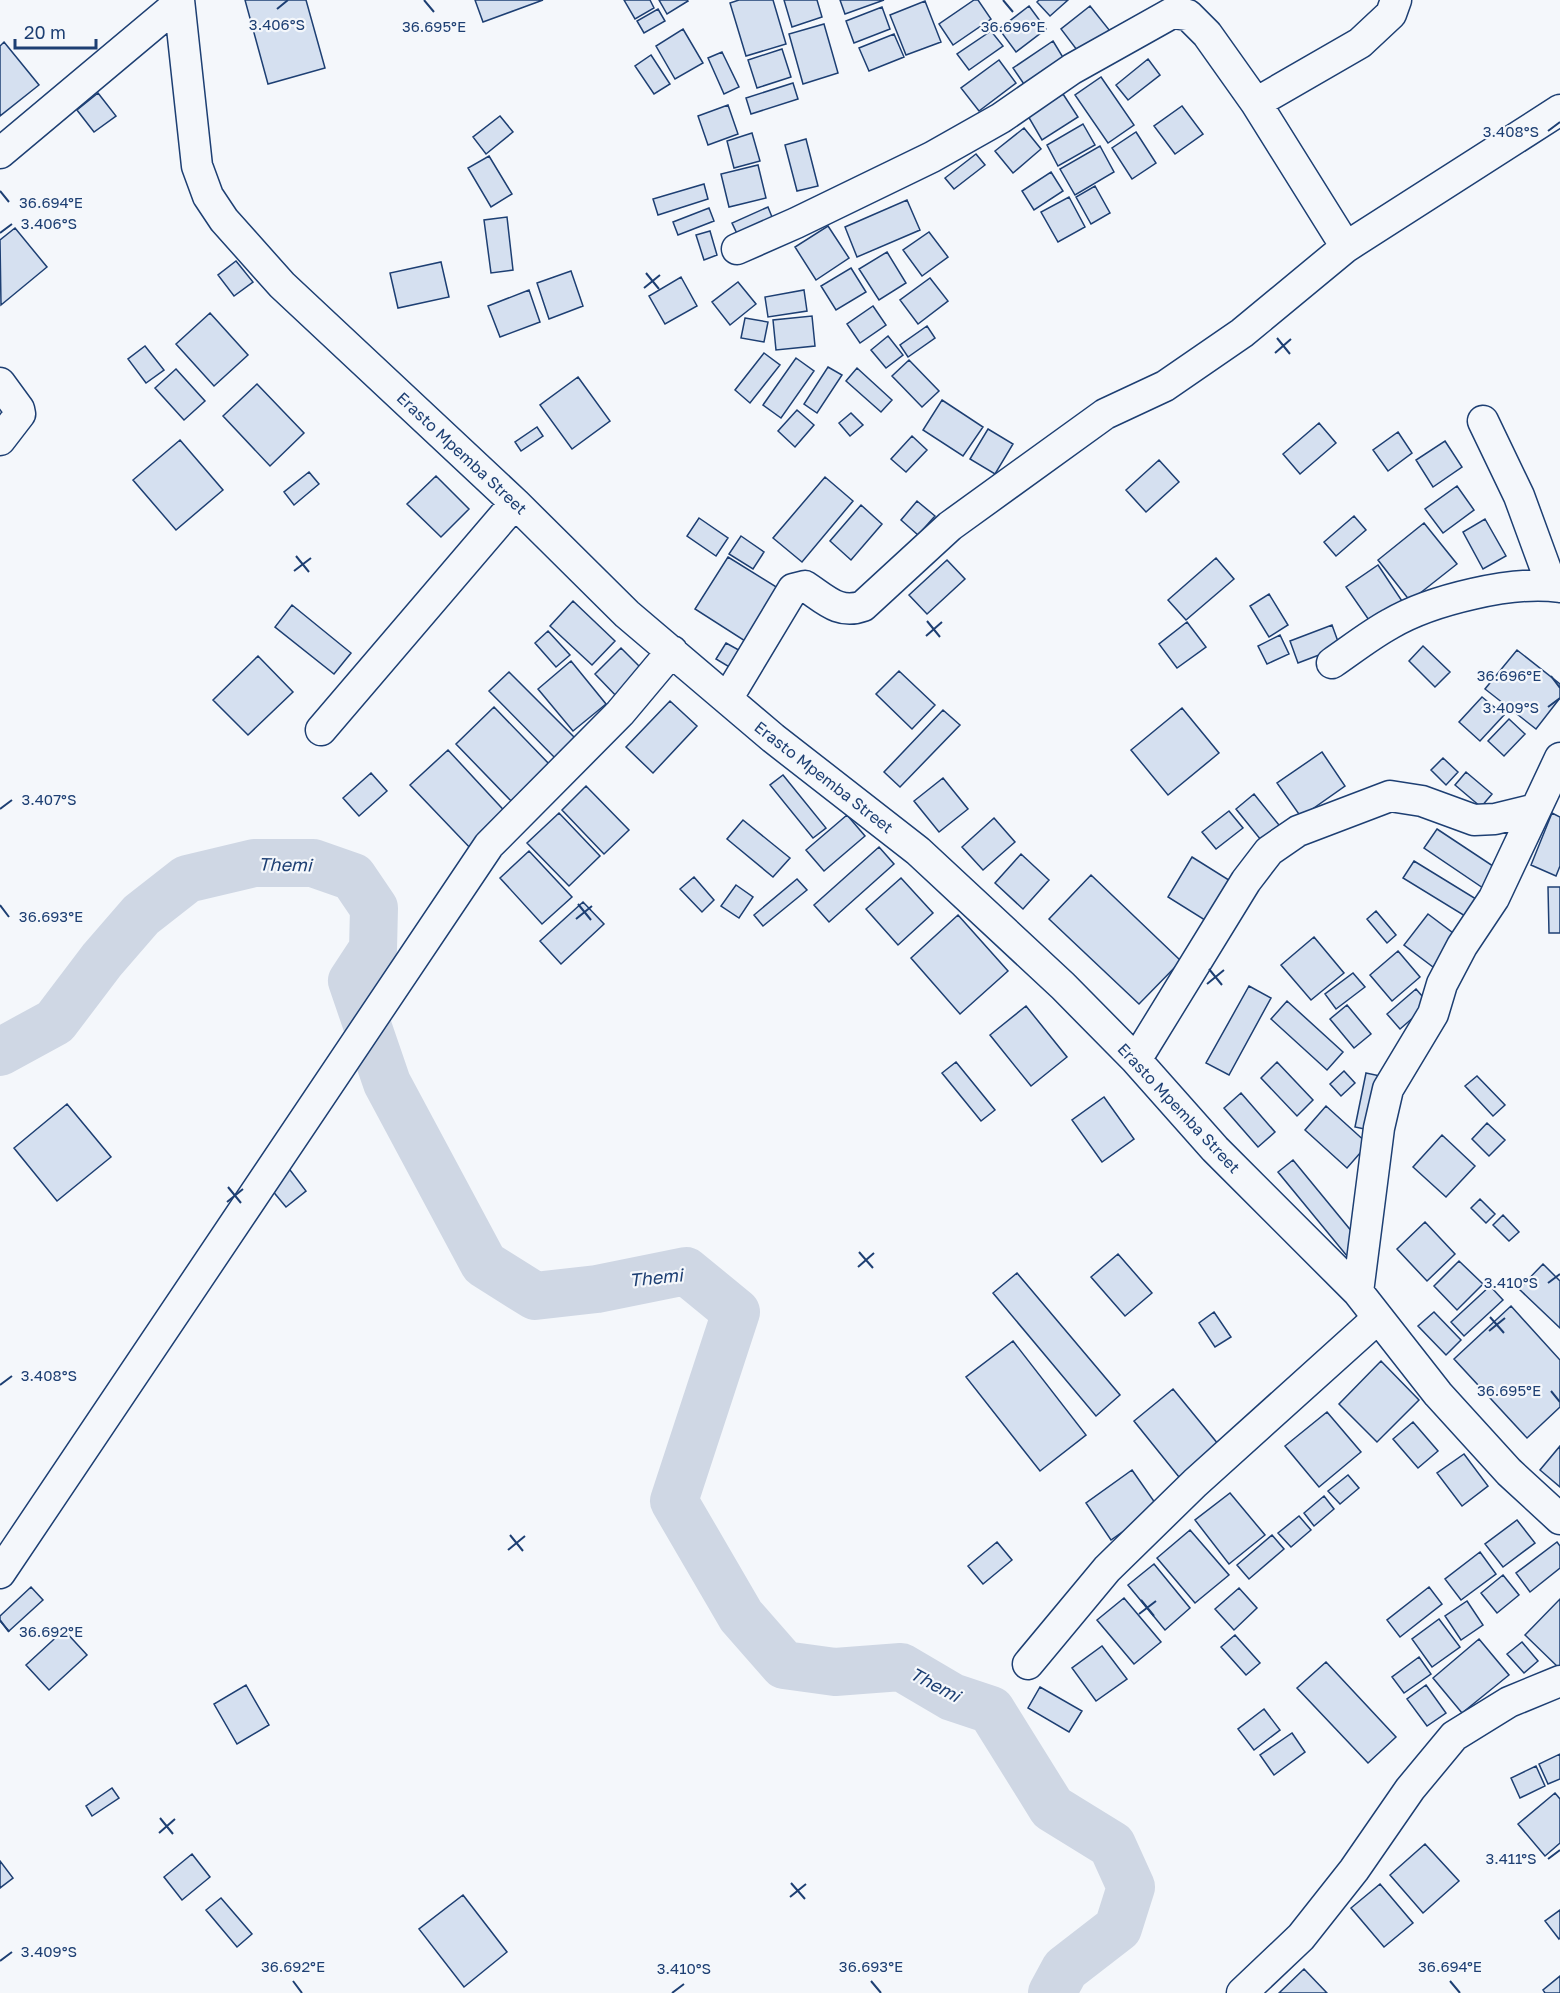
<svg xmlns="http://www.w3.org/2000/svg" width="1560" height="1993" font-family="'Golos Text',sans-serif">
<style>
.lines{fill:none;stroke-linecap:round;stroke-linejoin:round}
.river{stroke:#cfd7e4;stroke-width:48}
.building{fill:#d5e0f0;stroke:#1d3f73;stroke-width:1.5}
.minor-casing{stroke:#1d3f73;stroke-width:33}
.minor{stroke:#f4f7fb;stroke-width:30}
.ticks{fill:none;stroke:#1d3f73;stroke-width:2}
.labels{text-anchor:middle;stroke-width:4.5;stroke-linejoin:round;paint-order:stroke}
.street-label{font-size:16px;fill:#1d3f73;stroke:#f4f7fb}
.water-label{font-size:18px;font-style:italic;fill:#1d3f73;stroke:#f4f7fb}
.ticks-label{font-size:15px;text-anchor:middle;fill:#1d3f73;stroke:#f4f7fb;stroke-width:4.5;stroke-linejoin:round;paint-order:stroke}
</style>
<rect width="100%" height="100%" fill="#f4f7fb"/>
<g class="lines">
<!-- river -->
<path class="river" d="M0,1052L55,1022L102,960L141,915L187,879L254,863H313L353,877L374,908L373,949L352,981L387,1083L484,1264L535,1296L597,1289L686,1271L736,1312L674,1501L741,1616L784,1665L835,1672L901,1667L952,1697L991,1710L1052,1808L1112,1845L1131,1887L1118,1928L1065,1969L1052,1993"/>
</g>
<!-- building -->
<path class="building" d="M245,0H306L325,68L268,84Z
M475,0H543L483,22Z
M624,0H650L654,8L635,19Z
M659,0H687L688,1L667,14Z
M739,0H773L786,44L746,56L730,3Z
M784,0H817L822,17L792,27Z
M840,0H884L845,14Z
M974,0H978L991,19L953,45L939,24Z
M1039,0H1068L1050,16L1037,2Z
M925,1L941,42L906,55L890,15Z
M1029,6L1046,29L1016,52L999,29Z
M1090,6L1110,31L1080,54L1061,29Z
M882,7L890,29L854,43L846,21Z
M658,9L665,21L644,33L637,21Z
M824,24L838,73L803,84L789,34Z
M683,29L703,63L675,79L656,46Z
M991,31L1003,46L969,70L957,54Z
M894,34L904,57L869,71L859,48Z
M1053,41L1067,64L1028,90L1013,68Z
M4,42L39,85L0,116V46Z
M782,49L791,77L757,88L748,60Z
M722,52L739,87L724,94L708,58Z
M651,55L670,84L654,94L635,66Z
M1148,59L1160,75L1128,100L1116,85Z
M999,60L1016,83L979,111L961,88Z
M1101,77L1134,125L1108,143L1075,95Z
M793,83L798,99L751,114L746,98Z
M98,93L116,116L94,132L77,110Z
M1063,94L1078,117L1042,140L1028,116Z
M728,105L738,134L708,145L698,116Z
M1182,106L1203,134L1175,154L1154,126Z
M500,116L513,132L486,154L473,137Z
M1083,124L1095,145L1058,166L1047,145Z
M1024,128L1041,149L1013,173L995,151Z
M1136,132L1156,163L1132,179L1112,148Z
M752,133L760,161L734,168L727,141Z
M806,139L818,186L797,191L785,145Z
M1100,146L1114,172L1075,195L1060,169Z
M976,154L985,165L954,189L945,178Z
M489,156L512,194L491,207L468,168Z
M758,165L766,198L729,207L721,174Z
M1051,172L1063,191L1034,210L1022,191Z
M704,184L708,199L658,215L653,199Z
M1095,186L1110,213L1091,224L1076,197Z
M1069,197L1085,227L1058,242L1041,212Z
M907,200L920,230L857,257L845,227Z
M768,207L776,227L741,242L732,223Z
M709,208L714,221L678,235L673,222Z
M507,217L513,270L491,273L484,220Z
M828,226L849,258L816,280L795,247Z
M15,228L47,267L1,305L0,240Z
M710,231L717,255L704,260L696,235Z
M929,232L948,257L922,276L903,250Z
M887,252L906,283L879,300L859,269Z
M236,261L253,282L234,296L218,275Z
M441,262L449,297L398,308L390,273Z
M851,268L866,292L836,310L821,286Z
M571,271L583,306L549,319L537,283Z
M681,277L697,306L665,324L649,296Z
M930,278L948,301L918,324L900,300Z
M738,282L756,304L730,325L712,302Z
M529,290L540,322L500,337L488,306Z
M804,290L807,311L768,317L765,297Z
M873,306L886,325L860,343L847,324Z
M210,313L248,355L214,386L176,344Z
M812,316L815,346L776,350L773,320Z
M745,318L768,322L764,342L741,338Z
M927,326L935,338L908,357L900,345Z
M888,336L903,355L886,368L871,350Z
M145,346L164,370L146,383L128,359Z
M764,353L780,365L750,403L735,390Z
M796,358L814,371L781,418L763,405Z
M909,360L939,391L922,407L892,376Z
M828,367L842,375L817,413L804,404Z
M857,368L892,400L881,412L846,381Z
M176,369L205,401L184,420L155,388Z
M578,377L610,421L572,449L540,405Z
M257,384L304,433L270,466L223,416Z
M942,400L983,427L963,456L923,430Z
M797,410L814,425L795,447L778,431Z
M851,413L863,425L850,436L839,423Z
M1319,423L1336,443L1300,474L1283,454Z
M537,427L543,436L521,451L515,442Z
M988,429L1013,444L995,474L970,459Z
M1398,432L1412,453L1388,471L1373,450Z
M912,436L927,450L906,472L891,459Z
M180,440L223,490L176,530L133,480Z
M1445,441L1462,467L1433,487L1416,460Z
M1159,460L1179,482L1146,512L1126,490Z
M309,472L319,484L294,505L284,492Z
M436,476L469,509L441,537L407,504Z
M825,477L853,501L802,562L773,538Z
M1457,486L1474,510L1443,533L1425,509Z
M917,501L935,516L918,535L901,520Z
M861,505L882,524L851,560L830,541Z
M1354,516L1366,530L1336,556L1324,542Z
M699,518L728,538L716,556L687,536Z
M1485,519L1506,556L1483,569L1463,532Z
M1424,523L1457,564L1410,601L1378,560Z
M741,536L764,552L753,569L729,554Z
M728,557L778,588L745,641L695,609Z
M1216,558L1234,579L1186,620L1168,600Z
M947,560L965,579L927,614L909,595Z
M1378,565L1402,601L1371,623L1346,587Z
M1269,594L1288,625L1269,637L1250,606Z
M573,601L615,641L592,665L550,626Z
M292,605L351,653L334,674L275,627Z
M1187,622L1206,647L1177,668L1159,644Z
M1332,625L1340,647L1298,663L1290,641Z
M548,631L570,655L556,667L535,643Z
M1280,635L1289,654L1267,664L1258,646Z
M726,643L746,654L736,671L716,659Z
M1423,646L1450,672L1435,687L1409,661Z
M621,648L648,675L621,701L595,674Z
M1517,650L1560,684V698L1536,729L1485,689Z
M258,656L293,692L248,735L213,700Z
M571,661L606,704L573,731L538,689Z
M899,671L935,705L912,729L876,694Z
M509,672L578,741L558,761L489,691Z
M1482,697L1504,715L1480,741L1459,722Z
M670,701L697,726L653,773L626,747Z
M494,707L552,767L514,804L456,744Z
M1182,708L1219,753L1168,795L1131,750Z
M943,710L960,725L900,787L884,772Z
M1509,719L1525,734L1504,756L1488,741Z
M448,750L511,818L474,852L410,785Z
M1322,752L1345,786L1301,817L1277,783Z
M1443,758L1458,772L1446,785L1431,770Z
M1466,772L1492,794L1481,807L1455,785Z
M371,773L387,791L359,816L343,798Z
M783,775L826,828L813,838L770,785Z
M943,778L968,809L939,832L914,801Z
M586,786L629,830L604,854L562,810Z
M1254,794L1283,830L1265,845L1236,809Z
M1229,811L1243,828L1216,849L1202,832Z
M559,813L600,856L569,886L527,843Z
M1552,813L1560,817V866L1556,876L1531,865Z
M847,815L865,836L824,871L806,850Z
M994,818L1015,842L983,870L962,847Z
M743,820L790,858L773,877L727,839Z
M1437,829L1499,870L1486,890L1424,848Z
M879,847L894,864L829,922L814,905Z
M529,851L572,897L542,924L500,878Z
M1021,854L1049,880L1023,909L995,883Z
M1192,857L1232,882L1208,922L1168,897Z
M1414,861L1476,899L1465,916L1403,878Z
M1091,875L1181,961L1139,1004L1049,919Z
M694,877L714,900L702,912L680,889Z
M901,878L933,913L898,945L866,909Z
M797,879L807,890L763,926L754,915Z
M736,885L753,897L739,918L721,906Z
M1548,887H1560V933H1549Z
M583,902L604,924L561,964L540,941Z
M1376,911L1396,935L1387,943L1367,919Z
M1428,914L1457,936L1433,967L1404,945Z
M958,915L1008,971L960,1014L911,958Z
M1314,937L1344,973L1311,1000L1281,965Z
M1398,951L1420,977L1392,1001L1370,975Z
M1353,973L1365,987L1336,1009L1325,994Z
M1249,986L1271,998L1229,1075L1206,1063Z
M1416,989L1429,1004L1400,1029L1387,1014Z
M1287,1001L1343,1052L1327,1070L1271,1019Z
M1347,1005L1371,1034L1354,1048L1330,1019Z
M1026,1006L1067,1057L1031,1086L990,1035Z
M956,1062L995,1110L981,1121L942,1073Z
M1277,1062L1313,1100L1297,1116L1261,1078Z
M1344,1071L1355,1083L1341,1096L1330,1084Z
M1366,1073L1385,1077L1374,1131L1355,1127Z
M1477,1076L1505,1105L1493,1116L1465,1086Z
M1241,1093L1275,1132L1258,1147L1224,1108Z
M1104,1097L1134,1139L1102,1162L1072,1120Z
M67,1104L111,1157L57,1201L14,1148Z
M1326,1106L1368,1144L1347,1168L1305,1130Z
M1487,1123L1505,1140L1489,1156L1472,1139Z
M1442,1135L1475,1166L1446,1197L1413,1167Z
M1293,1160L1362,1244L1347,1256L1278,1172Z
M287,1166L306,1191L286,1207L266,1183Z
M1480,1199L1495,1214L1486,1223L1471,1208Z
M1503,1215L1519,1232L1509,1241L1493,1225Z
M1425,1222L1455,1254L1427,1281L1397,1249Z
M1118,1254L1152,1293L1125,1316L1091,1277Z
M1459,1261L1483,1284L1457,1310L1434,1286Z
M1543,1264L1560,1281V1328L1519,1289Z
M1017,1273L1120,1395L1096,1416L993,1293Z
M1490,1286L1503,1300L1464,1336L1451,1322Z
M1511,1306L1560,1360V1407L1527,1438L1454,1359Z
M1214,1312L1231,1337L1215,1347L1199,1323Z
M1434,1312L1461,1340L1446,1355L1418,1326Z
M1013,1341L1086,1435L1040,1471L966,1377Z
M1381,1361L1419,1400L1377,1442L1339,1404Z
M1173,1389L1223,1450L1183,1482L1134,1421Z
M1327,1412L1361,1452L1319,1487L1285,1446Z
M1413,1422L1438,1451L1418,1468L1393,1439Z
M1560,1446V1487L1540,1470Z
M1464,1454L1488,1486L1462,1506L1437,1473Z
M1132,1470L1158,1507L1111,1540L1086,1503Z
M1348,1475L1359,1488L1340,1504L1328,1491Z
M1230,1493L1265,1535L1229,1564L1195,1520Z
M1324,1496L1334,1509L1314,1526L1304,1513Z
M1299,1516L1311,1530L1291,1547L1278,1533Z
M1517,1520L1535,1543L1503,1567L1485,1544Z
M1190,1530L1229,1575L1195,1603L1157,1558Z
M1272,1535L1284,1549L1249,1579L1237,1565Z
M997,1542L1012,1560L983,1584L968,1566Z
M1557,1542L1560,1546V1568L1530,1592L1516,1573Z
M1480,1552L1496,1574L1461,1600L1445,1579Z
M1154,1564L1190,1608L1165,1630L1128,1585Z
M1503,1575L1519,1595L1497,1613L1481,1593Z
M31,1587L43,1600L9,1631L0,1621V1616Z
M1429,1587L1442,1604L1400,1637L1387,1620Z
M1239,1588L1257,1608L1234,1630L1215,1609Z
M1124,1598L1161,1642L1134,1664L1097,1620Z
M1560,1599V1669L1525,1635Z
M1467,1601L1483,1625L1461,1640L1445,1616Z
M1439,1619L1460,1647L1432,1667L1412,1639Z
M64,1630L87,1655L49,1690L26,1665Z
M1235,1635L1260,1663L1246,1675L1221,1647Z
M1479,1639L1509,1675L1462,1713L1433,1678Z
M1522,1642L1538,1661L1524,1673L1507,1654Z
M1102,1646L1127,1679L1096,1701L1072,1668Z
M1419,1657L1431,1674L1404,1693L1392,1677Z
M1326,1662L1396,1737L1368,1763L1297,1688Z
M246,1685L269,1725L237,1744L214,1704Z
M1426,1685L1446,1713L1427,1726L1407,1699Z
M1040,1687L1082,1711L1069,1732L1028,1708Z
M1264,1709L1280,1730L1254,1750L1238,1729Z
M1292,1733L1305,1752L1274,1775L1260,1755Z
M1560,1754V1779L1548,1784L1539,1764Z
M1536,1766L1545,1786L1520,1798L1511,1778Z
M112,1788L119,1798L92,1816L86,1806Z
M1555,1793L1560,1799V1843L1545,1856L1518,1824Z
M1425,1844L1459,1881L1423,1913L1390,1875Z
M192,1854L210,1877L182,1900L164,1877Z
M0,1861L13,1878L0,1888Z
M1380,1884L1413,1923L1384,1947L1351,1908Z
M463,1895L507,1952L464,1987L419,1929Z
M221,1898L252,1934L237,1947L206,1910Z
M1560,1910V1938L1559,1939L1545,1921Z
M1304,1969L1327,1993H1279Z
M1560,1976V1993H1545L1543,1990Z"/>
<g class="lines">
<defs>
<path id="minor" d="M179,0L197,166L208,196L224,220L282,285L515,503L627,614L773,738L918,851L1063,986L1136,1060L1215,1149L1358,1292L1438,1394L1509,1472L1560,1519
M1256,103L1360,43L1391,14L1396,0
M0,153L179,3
M737,249L796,223L932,157L1001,118L1072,69L1172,13L1188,15L1207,34L1256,103L1346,247
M0,383L19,409L20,414L0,440
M1483,421L1519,496L1552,586
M1332,663C1351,650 1370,635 1390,624C1431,600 1513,580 1560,587
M727,699L793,589L805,586C825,599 839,615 863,606L950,526L1105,414L1165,386L1242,333L1346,247L1560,110
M321,730L515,503
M1136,1060L1246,881L1269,851L1298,831L1390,796L1422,801L1474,820L1495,819L1536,809
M1358,1292L1379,1128L1388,1089L1433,1014L1442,984L1462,946L1494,898L1560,758
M0,1573L489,845L620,713L672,651
M1028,1664L1107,1569L1195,1483L1378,1318
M1242,1993L1301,1937L1354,1870L1410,1789L1454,1736L1509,1702L1560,1681"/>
</defs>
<!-- minor casing -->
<use href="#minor" class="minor-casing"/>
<!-- minor -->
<use href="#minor" class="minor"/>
</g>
<!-- ticks -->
<path class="ticks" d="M424,0L434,12M1003,0L1013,12M277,9L288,0M1548,131L1560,122M0,191L9,202M0,233L12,224M646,273L659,289M644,288L660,275M1277,338L1290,354M1275,353L1291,339M296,556L309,572M294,571L311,558M927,621L940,637M926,636L942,622M1551,676L1560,688M1548,707L1560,698M0,809L12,800M578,904L591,920M0,905L9,917M576,919L592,906M1209,969L1222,985M1207,984L1224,970M228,1187L241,1203M227,1202L243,1189M859,1252L873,1268M858,1267L874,1253M1548,1283L1560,1274M1490,1317L1504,1333M1489,1331L1505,1318M0,1385L12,1376M1551,1391L1560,1402M510,1535L523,1551M508,1550L525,1536M1141,1600L1154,1616M1139,1614L1156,1601M0,1620L9,1632M160,1818L173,1834M159,1833L175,1819M1548,1859L1560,1850M791,1883L805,1899M790,1897L806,1884M0,1961L12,1952M293,1981L302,1993M871,1981L881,1993M1450,1981L1460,1993M672,1993L684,1984"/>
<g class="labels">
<!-- street labels -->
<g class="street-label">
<text transform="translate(462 453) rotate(43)" y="6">Erasto Mpemba Street</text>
<text transform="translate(824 777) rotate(38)" y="6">Erasto Mpemba Street</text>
<text transform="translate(1179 1108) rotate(47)" y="6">Erasto Mpemba Street</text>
</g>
<!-- water labels -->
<g class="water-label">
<text transform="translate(285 865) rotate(1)" y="6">Themi</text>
<text transform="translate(656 1278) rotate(-6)" y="6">Themi</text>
<text transform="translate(935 1685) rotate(28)" y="6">Themi</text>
</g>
</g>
<g class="ticks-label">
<text x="277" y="30">3.406°S</text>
<text x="434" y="32">36.695°E</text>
<text x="1013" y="32">36.696°E</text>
<text x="1511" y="137">3.408°S</text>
<text x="51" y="208">36.694°E</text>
<text x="49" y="229">3.406°S</text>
<text x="1509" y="681">36.696°E</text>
<text x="1511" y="713">3.409°S</text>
<text x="49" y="805">3.407°S</text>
<text x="51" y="922">36.693°E</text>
<text x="1511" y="1288">3.410°S</text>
<text x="49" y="1381">3.408°S</text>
<text x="1509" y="1396">36.695°E</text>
<text x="51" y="1637">36.692°E</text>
<text x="1511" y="1864">3.411°S</text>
<text x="49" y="1957">3.409°S</text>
<text x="293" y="1972">36.692°E</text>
<text x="871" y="1972">36.693°E</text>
<text x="1450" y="1972">36.694°E</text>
<text x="684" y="1974">3.410°S</text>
</g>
<!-- scale -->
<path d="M15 39v9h81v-9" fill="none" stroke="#1d3f73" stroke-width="3"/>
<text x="24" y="39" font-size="18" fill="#1d3f73" stroke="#f4f7fb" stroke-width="4.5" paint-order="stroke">20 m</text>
</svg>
